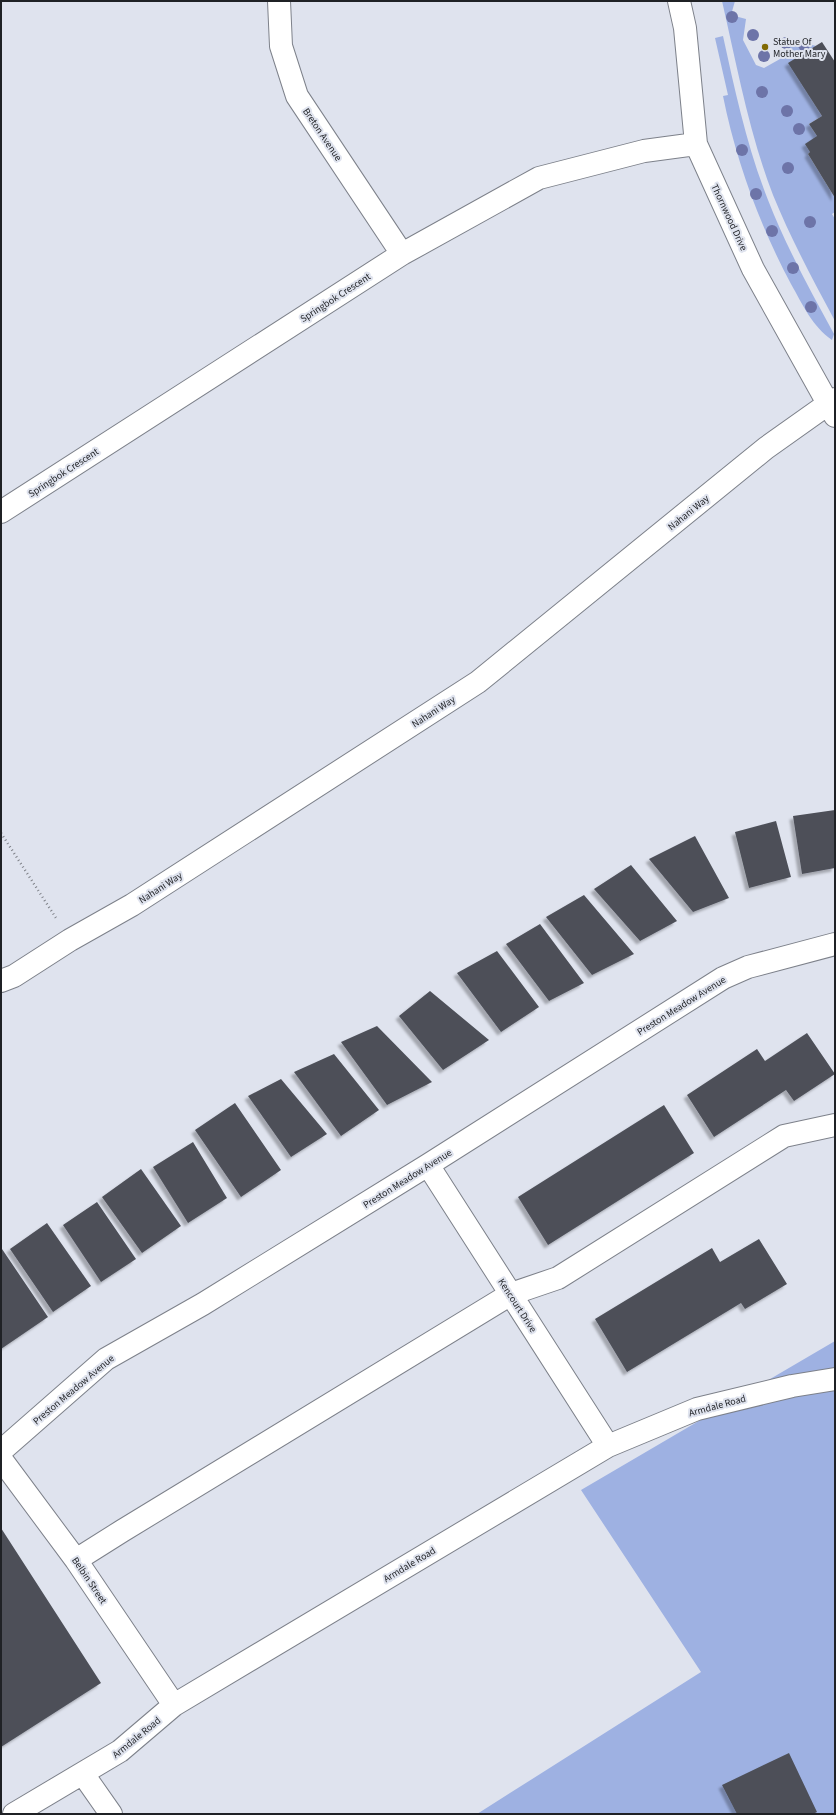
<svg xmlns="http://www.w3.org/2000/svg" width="836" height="1815" font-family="'Source Sans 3',sans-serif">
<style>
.green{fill:#9eb1e2}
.building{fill:#4d5059;filter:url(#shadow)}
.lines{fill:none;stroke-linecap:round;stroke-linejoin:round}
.minor-casing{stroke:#7d818a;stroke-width:24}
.path{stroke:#7f8289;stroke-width:2.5;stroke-dasharray:1 3;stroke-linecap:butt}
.minor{stroke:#fff;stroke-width:22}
.tree{fill:#6d74a8}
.poi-dot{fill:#816a03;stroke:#dfe3ee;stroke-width:1.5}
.labels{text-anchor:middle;stroke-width:4;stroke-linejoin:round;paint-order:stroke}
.poi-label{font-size:10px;fill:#1f2125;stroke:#dfe3ee;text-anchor:start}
.street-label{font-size:10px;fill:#1f2125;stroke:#dfe3ee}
</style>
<defs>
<filter id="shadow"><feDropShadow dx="-3.5" dy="3.5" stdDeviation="1" flood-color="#0004"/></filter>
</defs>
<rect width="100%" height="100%" fill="#dfe3ee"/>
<!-- green -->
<path class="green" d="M722,1H735L731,15L746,19L743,40L756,65L764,68L780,59L786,47L798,41L816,46L789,63L822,116L809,124L817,136L810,152L808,154L835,198V212L832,214L835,219V321C813,280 791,239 773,195C749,133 737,66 722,1Z
M723,36C735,91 747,147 768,200C786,246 810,290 834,334L832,340C812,326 803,305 791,284C760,226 736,161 723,96L728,95L715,38Z
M835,1341V1814H477L701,1672L581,1490Z"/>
<!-- building -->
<path class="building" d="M822,42L835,62V198L808,154L810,152L805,144L817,136L809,124L822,116L788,63Z
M835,810V868L802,874L793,816Z
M776,821L791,877L749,888L735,832Z
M695,836L729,898L693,912L649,859Z
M631,865L677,921L640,941L594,889Z
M584,895L634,954L592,975L546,917Z
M540,924L584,983L549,1001L506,944Z
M497,951L539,1007L501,1032L457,973Z
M430,991L489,1040L443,1070L399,1016Z
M377,1026L432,1082L387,1105L341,1042Z
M807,1033L835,1074L794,1101L786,1090L714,1137L687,1095L757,1049L765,1061Z
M334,1054L379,1110L341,1136L294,1072Z
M281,1079L327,1134L291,1157L248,1096Z
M235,1103L281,1170L241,1197L195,1130Z
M664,1105L694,1153L548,1245L518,1197Z
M193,1142L227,1198L188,1223L153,1167Z
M141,1169L181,1226L142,1253L102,1197Z
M97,1202L136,1259L101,1282L63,1225Z
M47,1223L91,1286L53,1312L10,1249Z
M759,1239L787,1284L745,1309L741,1303L627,1372L595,1319L712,1248L720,1262Z
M2,1249L48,1317L1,1349V1250Z
M1,1528L101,1683L1,1747Z
M789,1753L817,1812L813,1814H737L722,1785Z"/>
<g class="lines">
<defs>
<path id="minor" d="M279,1L281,46L297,96L402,254
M679,1L685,28L696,144L753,269L835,416
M1,512L402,254L539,178L644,151L696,144
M1,981L14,976L70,940L132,905L478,682L766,448L835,399
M428,1165L608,1446
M1,1451L106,1359L203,1304L428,1165L723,978L748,967L835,944
M1,1459L76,1560L174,1705
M76,1560L122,1531L511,1294L558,1278L784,1136L835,1125
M83,1774L111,1814
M14,1814L120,1751L174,1705L608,1446L697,1409L792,1386L835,1379"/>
</defs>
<!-- minor casing -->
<use href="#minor" class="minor-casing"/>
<!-- path -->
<path class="path" d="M1,833L56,918"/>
<!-- minor -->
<use href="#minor" class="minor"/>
</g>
<!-- trees -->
<g class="tree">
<circle cx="732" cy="17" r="6"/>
<circle cx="753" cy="35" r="6"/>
<circle cx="786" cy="43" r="6"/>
<circle cx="804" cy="45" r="6"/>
<circle cx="764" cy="56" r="6"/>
<circle cx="762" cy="92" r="6"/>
<circle cx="787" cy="111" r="6"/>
<circle cx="799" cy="129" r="6"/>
<circle cx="742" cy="150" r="6"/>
<circle cx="788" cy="168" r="6"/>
<circle cx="756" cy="194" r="6"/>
<circle cx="810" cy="222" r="6"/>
<circle cx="772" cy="231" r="6"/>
<circle cx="793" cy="268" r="6"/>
<circle cx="811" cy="307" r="6"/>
</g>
<!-- markers -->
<circle class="poi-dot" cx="765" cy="47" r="4"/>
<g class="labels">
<!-- poi labels -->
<g class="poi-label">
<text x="773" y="45">Statue Of<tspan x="773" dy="12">Mother Mary</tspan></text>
</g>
<!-- street labels -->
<g class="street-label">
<text transform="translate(323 134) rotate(56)" y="4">Breton Avenue</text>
<text transform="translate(730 217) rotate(65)" y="4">Thornwood Drive</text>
<text transform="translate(335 297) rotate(-33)" y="4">Springbok Crescent</text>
<text transform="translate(63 472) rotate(-33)" y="4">Springbok Crescent</text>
<text transform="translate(688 512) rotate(-39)" y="4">Nahani Way</text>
<text transform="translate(433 711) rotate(-33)" y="4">Nahani Way</text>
<text transform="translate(160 887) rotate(-33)" y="4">Nahani Way</text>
<text transform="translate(681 1005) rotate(-32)" y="4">Preston Meadow Avenue</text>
<text transform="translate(407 1178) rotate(-32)" y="4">Preston Meadow Avenue</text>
<text transform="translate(518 1305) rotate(57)" y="4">Kencourt Drive</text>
<text transform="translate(73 1389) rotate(-40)" y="4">Preston Meadow Avenue</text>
<text transform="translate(717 1405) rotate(-15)" y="4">Armdale Road</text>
<text transform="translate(409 1564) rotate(-31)" y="4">Armdale Road</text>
<text transform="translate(90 1580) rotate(56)" y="4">Belbin Street</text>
<text transform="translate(136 1737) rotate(-39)" y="4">Armdale Road</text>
</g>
</g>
<!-- border -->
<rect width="836" height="1815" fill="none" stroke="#1f2125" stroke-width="4"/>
</svg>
